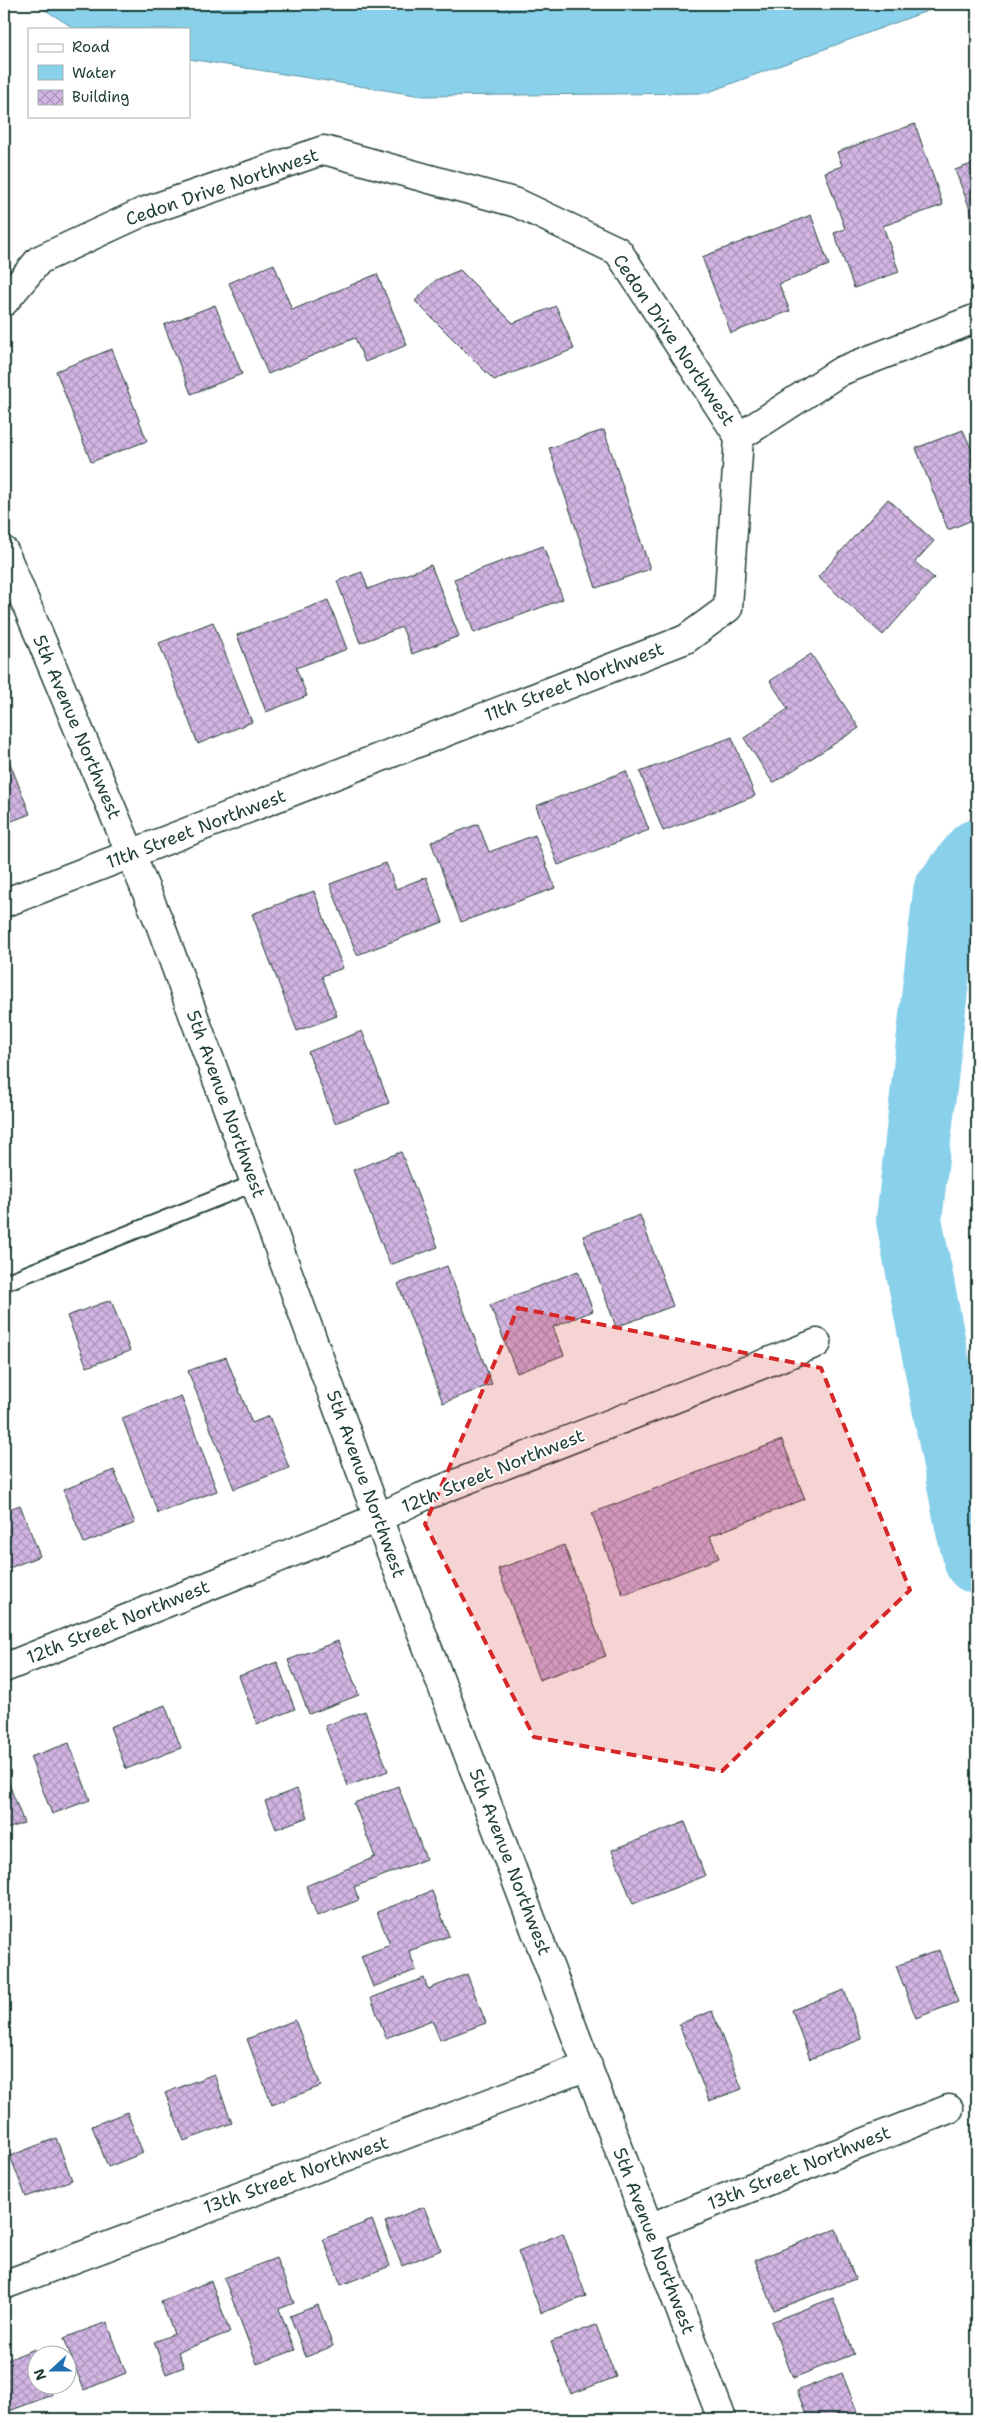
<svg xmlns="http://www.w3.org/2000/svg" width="981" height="2423" font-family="'Shantell Sans',sans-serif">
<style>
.water{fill:#89d0eb;stroke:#5f95a2}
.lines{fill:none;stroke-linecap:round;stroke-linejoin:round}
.river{stroke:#89d0eb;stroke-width:66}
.building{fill:url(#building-cross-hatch);stroke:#1f3d34}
.service-casing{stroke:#1f3d34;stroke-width:19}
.minor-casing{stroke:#1f3d34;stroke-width:31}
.service{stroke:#fff;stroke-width:15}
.minor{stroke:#fff;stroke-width:28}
.marked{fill:#d62828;fill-opacity:0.2;stroke:#d62828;stroke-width:4;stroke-dasharray:10 6;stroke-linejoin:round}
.labels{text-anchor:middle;stroke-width:4;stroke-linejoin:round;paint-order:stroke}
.street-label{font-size:18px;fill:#1f3d34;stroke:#fff}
</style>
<defs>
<pattern id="building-cross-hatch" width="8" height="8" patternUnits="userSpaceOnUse" patternTransform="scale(1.25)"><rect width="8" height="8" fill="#d2b5e2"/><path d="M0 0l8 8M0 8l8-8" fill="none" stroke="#aa94b8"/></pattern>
</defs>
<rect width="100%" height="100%" fill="#fff"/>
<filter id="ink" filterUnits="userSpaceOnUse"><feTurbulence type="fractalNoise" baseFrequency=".02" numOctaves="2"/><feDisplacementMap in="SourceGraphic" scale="10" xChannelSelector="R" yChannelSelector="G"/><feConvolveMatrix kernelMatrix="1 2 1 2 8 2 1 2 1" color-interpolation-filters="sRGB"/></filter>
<g filter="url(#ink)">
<!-- water -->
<path class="water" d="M36,4H946L706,93L422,96L189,59V29H75Z"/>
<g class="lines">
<!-- river -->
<path class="river" d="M977,852L946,892L909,1220L968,1526L977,1561"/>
</g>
<!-- building -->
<path class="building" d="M915,124L943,205L883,226L899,272L854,288L834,233L845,229L825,172L842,166L837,152Z
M977,162V227L955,170Z
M811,215L829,265L779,284L790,311L731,333L702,257Z
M274,264L292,310L377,274L407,345L365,362L355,338L268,374L229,283Z
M460,270L513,323L556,306L574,349L494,380L415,301L436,280Z
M215,305L242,374L191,394L164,325Z
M112,349L147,441L91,462L56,371Z
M604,430L650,569L596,588L549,448Z
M963,430L977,462V518L948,530L916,448Z
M888,499L934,541L915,562L934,578L883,635L818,577Z
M543,546L563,599L474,633L454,579Z
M431,565L459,636L412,654L402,627L360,643L337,581L362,572L368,589Z
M328,600L347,649L296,668L307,696L266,712L237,635Z
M213,622L252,722L198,744L159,643Z
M811,654L859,728L773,783L744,738L788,709L770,681Z
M732,737L755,796L663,831L640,772Z
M4,748L30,814L4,824Z
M626,771L649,830L558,865L536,806Z
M478,824L489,852L535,835L555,888L461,922L431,842Z
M386,863L396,889L426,877L443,922L357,955L330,884Z
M314,891L343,968L322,976L337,1016L297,1031L252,914Z
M362,1031L389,1103L335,1123L308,1052Z
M401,1152L438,1247L390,1265L353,1170Z
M640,1215L673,1306L616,1327L583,1236Z
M447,1266L492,1384L443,1403L398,1284Z
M578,1271L593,1311L553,1327L564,1355L517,1373L490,1305Z
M111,1300L130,1351L87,1367L67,1316Z
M226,1357L252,1423L269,1416L289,1468L234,1489L188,1371Z
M181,1396L217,1491L158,1513L122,1418Z
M782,1440L805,1499L710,1536L719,1558L623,1595L592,1513Z
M114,1470L135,1523L84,1543L63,1490Z
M20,1505L40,1556L4,1570V1511Z
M564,1545L606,1656L539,1680L498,1569Z
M338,1641L359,1695L309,1714L288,1660Z
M277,1662L295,1709L257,1724L239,1676Z
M165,1705L181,1748L126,1769L110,1727Z
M365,1711L388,1771L348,1786L325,1726Z
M69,1743L90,1800L52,1814L30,1757Z
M4,1771L24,1823L4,1830Z
M398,1786L426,1859L354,1887L359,1900L317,1916L306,1886L375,1857L354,1803Z
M297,1789L308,1817L276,1829L265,1801Z
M685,1822L705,1876L633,1904L612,1850Z
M432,1891L449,1936L409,1951L416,1970L373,1987L361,1956L390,1945L377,1912Z
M939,1950L958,2002L916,2018L896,1966Z
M467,1974L486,2023L440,2040L432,2020L386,2038L371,1998L424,1978L428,1989Z
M844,1990L862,2039L810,2059L792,2010Z
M712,2011L742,2089L709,2101L679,2024Z
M295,2020L321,2086L272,2105L247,2039Z
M214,2074L232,2123L184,2141L165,2093Z
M127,2112L143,2153L108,2167L92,2126Z
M56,2138L72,2180L26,2197L10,2156Z
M424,2207L441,2250L402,2266L385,2222Z
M372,2220L390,2266L341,2285L323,2239Z
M836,2229L855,2279L774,2310L755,2260Z
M563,2233L586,2296L541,2313L518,2251Z
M276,2258L294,2303L279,2309L295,2350L257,2364L224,2278Z
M211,2281L230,2332L178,2352L184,2367L166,2374L154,2342L174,2334L161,2301Z
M833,2298L854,2354L793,2378L771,2322Z
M318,2305L333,2346L306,2357L290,2316Z
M107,2322L126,2373L84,2390L64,2338Z
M596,2325L616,2377L571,2394L551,2342Z
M35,2349L38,2356V2386H49L52,2395L4,2413V2361Z
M842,2373L860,2419H808L797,2391Z
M628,2414L630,2419H614Z"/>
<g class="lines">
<defs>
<path id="service" d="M4,1283L255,1183"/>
<path id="minor" d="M4,302L39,260L143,212L324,150L517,203L618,251L739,437
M4,551L160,924L378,1518L722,2419
M4,903L686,639L728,608L739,437L841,371L977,318
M4,1668L378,1518L422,1497L817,1343
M649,2228L949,2109
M4,2285L588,2066"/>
</defs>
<!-- service casing -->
<use href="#service" class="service-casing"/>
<!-- minor casing -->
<use href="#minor" class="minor-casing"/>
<!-- service -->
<use href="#service" class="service"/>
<!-- minor -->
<use href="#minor" class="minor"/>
</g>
</g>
<!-- marked area -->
<path class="marked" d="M518,1308L821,1368L910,1590L722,1771L534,1737L425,1524Z"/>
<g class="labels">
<!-- street labels -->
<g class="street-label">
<text transform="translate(222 187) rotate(-19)" y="6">Cedon Drive Northwest</text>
<text transform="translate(674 340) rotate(56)" y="6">Cedon Drive Northwest</text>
<text transform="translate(574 682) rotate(-21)" y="6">11th Street Northwest</text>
<text transform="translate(77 727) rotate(67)" y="6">5th Avenue Northwest</text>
<text transform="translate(196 829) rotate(-21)" y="6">11th Street Northwest</text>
<text transform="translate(226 1104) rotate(70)" y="6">5th Avenue Northwest</text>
<text transform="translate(493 1471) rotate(-22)" y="6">12th Street Northwest</text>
<text transform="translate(366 1484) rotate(70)" y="6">5th Avenue Northwest</text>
<text transform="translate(118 1622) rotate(-22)" y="6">12th Street Northwest</text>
<text transform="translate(510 1862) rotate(69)" y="6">5th Avenue Northwest</text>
<text transform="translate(799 2168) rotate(-22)" y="6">13th Street Northwest</text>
<text transform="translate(296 2175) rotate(-20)" y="6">13th Street Northwest</text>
<text transform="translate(654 2241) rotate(69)" y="6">5th Avenue Northwest</text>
</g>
</g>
<!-- margin -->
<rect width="981" height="2423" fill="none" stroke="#fff" stroke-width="20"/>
<rect x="10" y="10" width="961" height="2403" fill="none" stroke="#1f3d34" stroke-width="2" filter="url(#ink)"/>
<!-- legend -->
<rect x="28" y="28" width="162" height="90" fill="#ffffff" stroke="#a5b1ae"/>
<rect x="38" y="44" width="25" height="8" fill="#ffffff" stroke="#a5b1ae"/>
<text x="72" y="52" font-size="15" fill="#1f3d34">Road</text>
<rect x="38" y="65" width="25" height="15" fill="#89d0eb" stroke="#a5b1ae"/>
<text x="72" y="78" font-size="15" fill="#1f3d34">Water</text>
<rect x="38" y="90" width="25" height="15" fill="url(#building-cross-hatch)" stroke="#a5b1ae"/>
<text x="72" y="102" font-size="15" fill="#1f3d34">Building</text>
<!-- north arrow -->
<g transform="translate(52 2370) rotate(249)"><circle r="24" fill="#ffffff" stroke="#a5b1ae"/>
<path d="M0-4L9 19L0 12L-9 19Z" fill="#1f6fb2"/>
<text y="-8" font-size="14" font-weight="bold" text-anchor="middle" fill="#1f3d34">N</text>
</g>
</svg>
